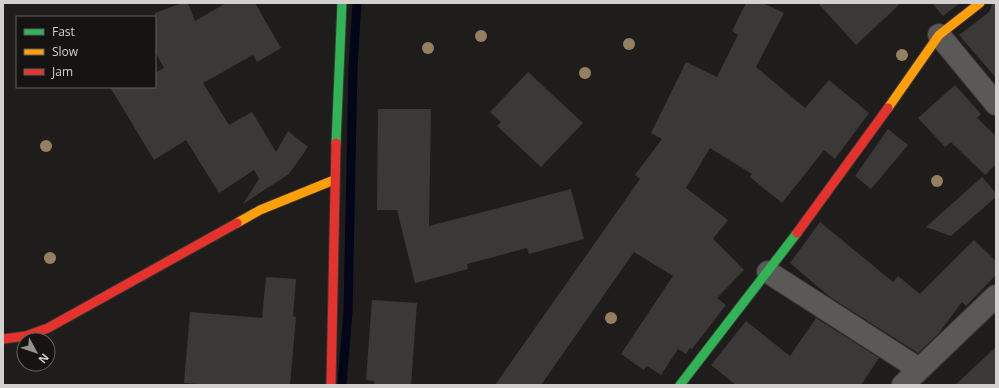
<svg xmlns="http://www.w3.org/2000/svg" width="999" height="388" font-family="'Open Sans',sans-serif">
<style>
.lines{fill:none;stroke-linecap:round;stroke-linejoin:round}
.stream{stroke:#030519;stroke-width:9}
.building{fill:#3a3938}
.street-casing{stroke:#383736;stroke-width:24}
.fast-casing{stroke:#383736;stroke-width:11}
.slow-casing{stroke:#383736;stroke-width:11}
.jam-casing{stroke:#383736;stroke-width:11}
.street{stroke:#5a5958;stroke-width:22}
.fast{stroke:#30b455;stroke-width:9}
.slow{stroke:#ff9f0a;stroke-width:9}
.jam{stroke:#e5322d;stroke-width:9}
.tree{fill:#947f5f}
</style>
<rect width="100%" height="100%" fill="#1e1d1c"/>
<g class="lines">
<!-- stream -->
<path class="stream" d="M342,385L348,311L353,66L357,3"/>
</g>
<!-- building -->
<path class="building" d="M182,3H188L195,21L226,3H255L281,48L257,62L253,55L203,83L229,125L252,112L276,152L288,131L308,147L289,174L243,204L259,179L254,170L219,193L186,140L154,160L110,87H155V73L164,68L155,52V13Z
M746,3H763L784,13L756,67L805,108L829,80L869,113L835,159L824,150L782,203L750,177L752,174L710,148L686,188L728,220L713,239L744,270L717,298L726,305L692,349L690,348L686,354L678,349L661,375L647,366L644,370L621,354L673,276L634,252L541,385H495L640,179L635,175L662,139L651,133L686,62L717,77L738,35L732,31Z
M818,3H901L856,45Z
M932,3H960L943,16Z
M992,3H996V78L959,35L988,13L991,8Z
M528,72L583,123L541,167L497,126L501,122L490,112Z
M955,85L981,114L977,118L996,136V164L985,175L951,142L945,147L918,118Z
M378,109H431L429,226L571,189L584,239L529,254L527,248L467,264L468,269L415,283L397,210H377Z
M888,129L908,145L871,189L855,176Z
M982,177L996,193V197L951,236L926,227Z
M820,222L893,282L898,276L920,294L974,240L996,261V275L966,306L962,302L938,334L918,353L830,297L790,263Z
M266,277L296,279L293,316L296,317L290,385H213L184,383L190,312L262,318Z
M372,300L417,303L411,385H374V381L366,380Z
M816,318L879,358L861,385H736L711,365L746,321L790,356Z
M996,347V385H955Z"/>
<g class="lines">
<defs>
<path id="street" d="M939,35L996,104
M768,272L919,369
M903,385L996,296"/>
<path id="fast" d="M336,143L342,3
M680,385L797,233"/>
<path id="slow" d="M888,108L939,35L980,3
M237,223L260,210L334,180"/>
<path id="jam" d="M797,233L888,108
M3,339L26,336L48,328L237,223
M331,385L336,143"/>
</defs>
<!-- street casing -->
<use href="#street" class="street-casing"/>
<!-- fast casing -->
<use href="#fast" class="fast-casing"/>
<!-- slow casing -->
<use href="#slow" class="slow-casing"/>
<!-- jam casing -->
<use href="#jam" class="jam-casing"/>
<!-- street -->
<use href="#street" class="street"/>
<!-- fast -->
<use href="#fast" class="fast"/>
<!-- slow -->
<use href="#slow" class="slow"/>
<!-- jam -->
<use href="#jam" class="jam"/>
</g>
<!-- trees -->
<g class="tree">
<circle cx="481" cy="36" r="6"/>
<circle cx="629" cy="44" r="6"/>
<circle cx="428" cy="48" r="6"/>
<circle cx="902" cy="55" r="6"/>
<circle cx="585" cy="73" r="6"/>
<circle cx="46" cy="146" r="6"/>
<circle cx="937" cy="181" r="6"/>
<circle cx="50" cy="258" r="6"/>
<circle cx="611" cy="318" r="6"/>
</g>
<!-- border -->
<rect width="999" height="388" fill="none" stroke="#d2d1d0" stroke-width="8"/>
<!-- legend -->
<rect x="16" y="16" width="140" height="72" fill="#161412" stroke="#61605e"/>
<rect x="24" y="29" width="20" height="6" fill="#30b455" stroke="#61605e"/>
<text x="52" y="36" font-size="12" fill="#d2d1d0">Fast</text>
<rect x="24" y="49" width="20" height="6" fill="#ff9f0a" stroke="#61605e"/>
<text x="52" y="56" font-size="12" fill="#d2d1d0">Slow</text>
<rect x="24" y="69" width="20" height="6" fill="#e5322d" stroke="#61605e"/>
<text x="52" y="76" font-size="12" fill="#d2d1d0">Jam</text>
<!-- north arrow -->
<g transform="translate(36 352) rotate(130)"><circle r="19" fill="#161412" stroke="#61605e"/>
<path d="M0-3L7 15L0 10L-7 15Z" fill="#939291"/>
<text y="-6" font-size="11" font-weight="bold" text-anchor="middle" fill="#d2d1d0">N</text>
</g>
</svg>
